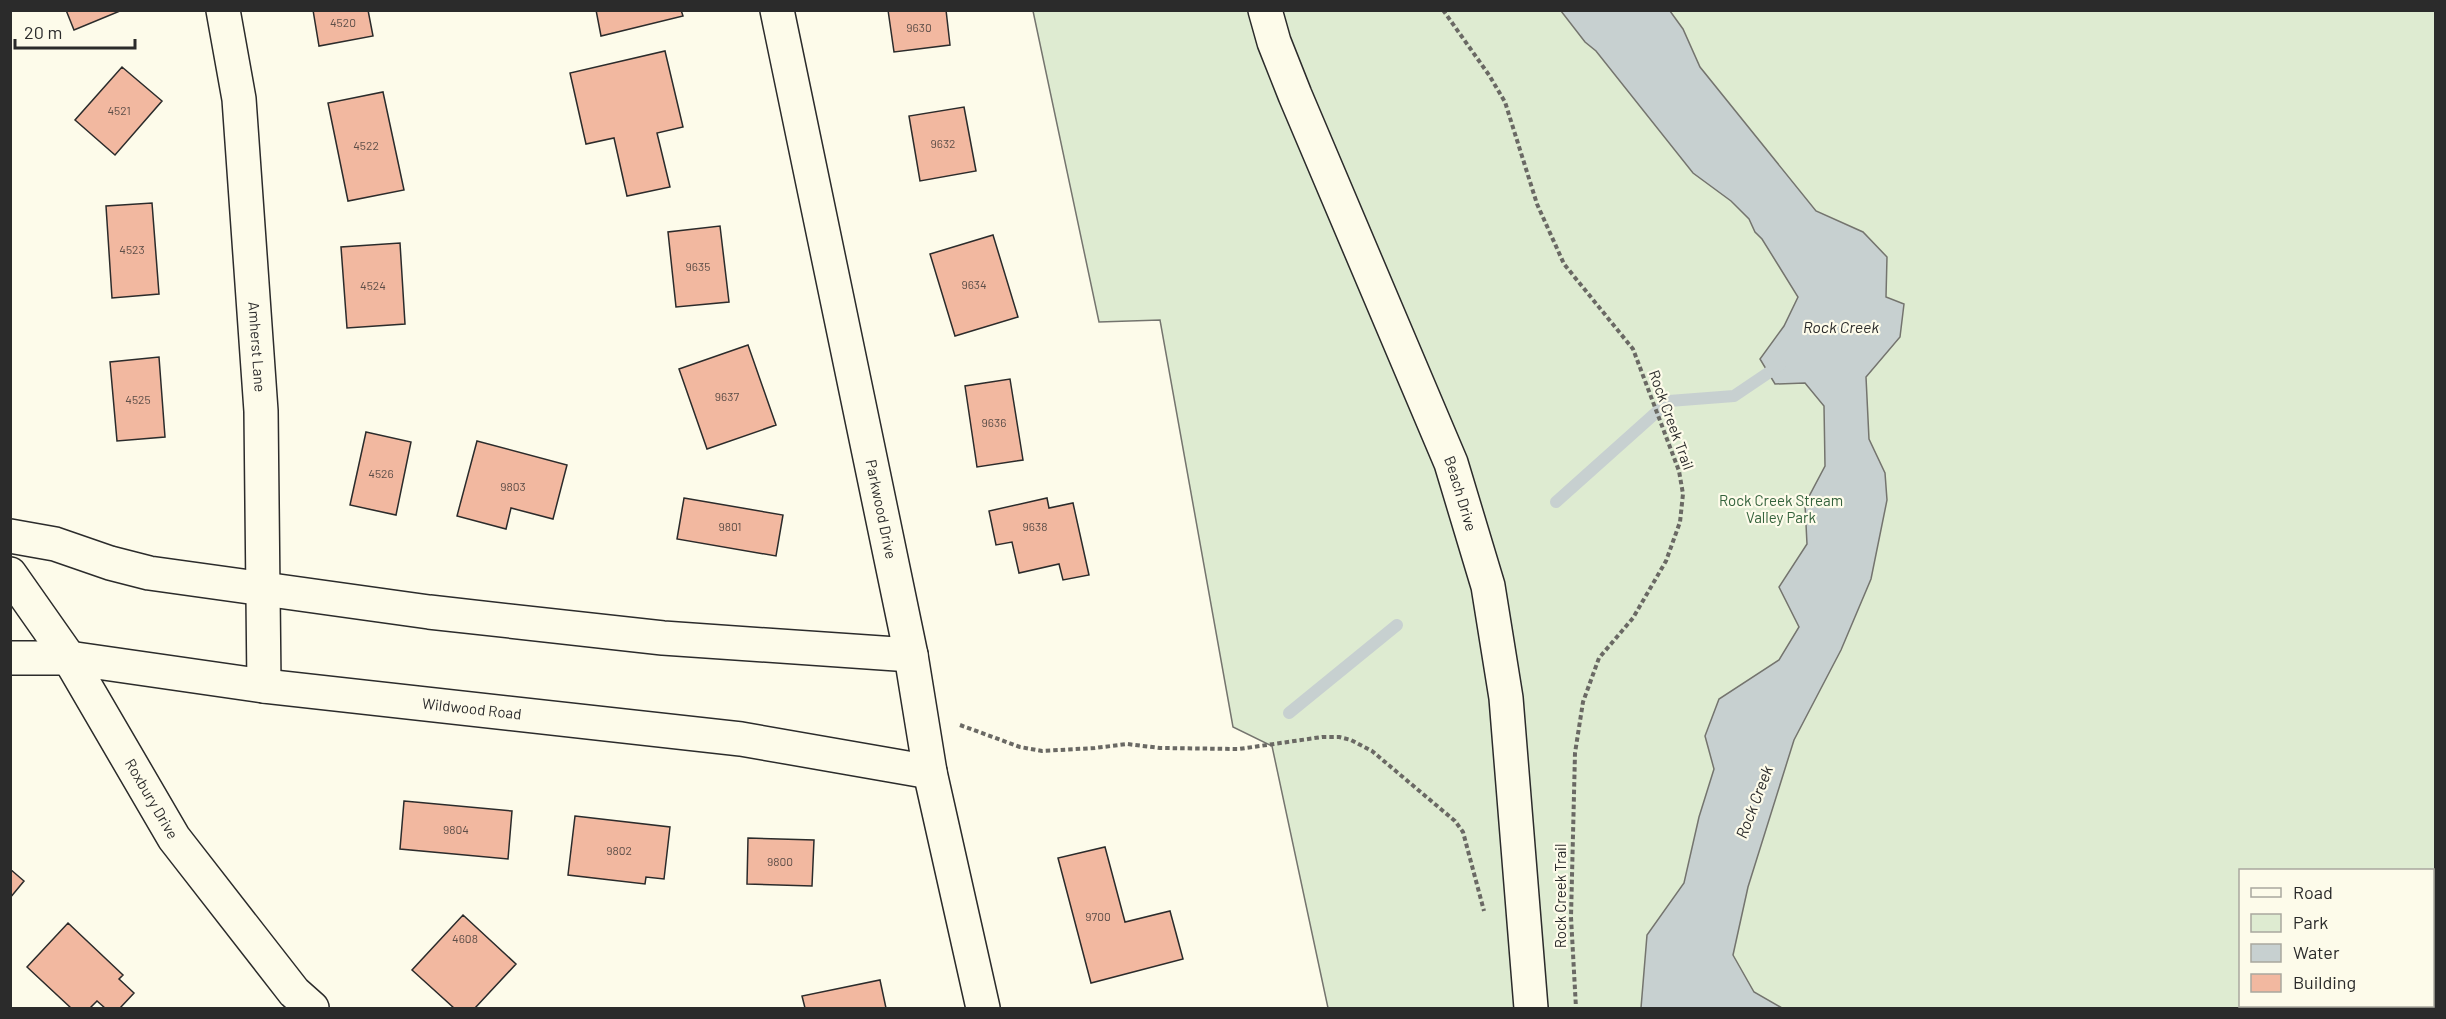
<svg xmlns="http://www.w3.org/2000/svg" width="2446" height="1019" font-family="Barlow,sans-serif">
<style>
.green{fill:#deebd1;stroke:#74746e;stroke-width:1.5;fill-rule:evenodd}
.water{fill:#c7d0d0;stroke:#74746e;stroke-width:1.5}
.lines{fill:none;stroke-linecap:round;stroke-linejoin:round}
.stream{stroke:#c7d0d0;stroke-width:12}
.building{fill:#f2b8a0;stroke:#2b2b2b;stroke-width:1.5}
.minor-casing{stroke:#2b2b2b;stroke-width:36}
.tertiary-casing{stroke:#2b2b2b;stroke-width:36}
.path{stroke:#6a6964;stroke-width:4;stroke-dasharray:4.5 3;stroke-linecap:butt}
.minor{stroke:#fdfbea;stroke-width:33}
.tertiary{stroke:#fdfbea;stroke-width:33}
.labels{text-anchor:middle;stroke-width:4.5;stroke-linejoin:round;paint-order:stroke}
.number-label{font-size:12px;fill:#5d4e48}
.street-label{font-size:15px;fill:#2b2b2b;stroke:#fdfbea}
.park-label{font-size:15px;fill:#34623c;stroke:#fdfbea}
.water-label{font-size:16px;font-style:italic;fill:#2b2b2b;stroke:#fdfbea}
</style>
<rect width="100%" height="100%" fill="#fdfbea"/>
<!-- green -->
<path class="green" d="M1033,11H2435V1008H1328L1272,746L1233,727L1160,320L1099,322ZM2240,870H2432V1006H2240Z"/>
<!-- water -->
<path class="water" d="M1561,11H1670L1683,29L1700,67L1816,211L1863,232L1887,257L1886,297L1904,304L1900,337L1866,377L1869,439L1885,473L1887,500L1871,579L1841,650L1794,740L1748,887L1733,955L1754,992L1782,1008H1641L1647,935L1684,883L1699,817L1714,769L1705,736L1719,699L1779,660L1799,627L1779,587L1807,544L1805,504L1825,466L1824,406L1805,383L1775,384L1760,359L1784,326L1798,297L1762,239L1755,232L1749,219L1731,201L1693,173L1596,51L1585,42Z"/>
<g class="lines">
<!-- stream -->
<path class="stream" d="M1556,502L1669,401L1734,396L1780,365
M1289,713L1397,625"/>
</g>
<!-- building -->
<path class="building" d="M66,10H120V11L74,30Z
M313,10H368L373,36L319,46Z
M596,10H681L683,16L601,36Z
M888,10H946L950,45L894,52Z
M665,51L683,127L657,133L670,187L627,196L614,138L586,144L570,73Z
M122,67L162,101L115,155L75,120Z
M383,92L404,190L348,201L328,103Z
M964,107L976,171L920,181L909,116Z
M152,203L159,294L112,298L106,206Z
M720,226L729,302L676,307L668,232Z
M993,235L1018,317L955,336L930,254Z
M400,243L405,324L347,328L341,247Z
M748,345L776,425L707,449L679,369Z
M159,357L165,437L117,441L110,362Z
M1010,379L1023,460L977,467L965,386Z
M366,432L411,442L396,515L350,505Z
M477,441L567,465L553,519L511,508L506,529L457,516Z
M684,498L783,515L776,556L677,539Z
M1047,498L1049,508L1073,503L1089,575L1063,580L1059,564L1019,573L1012,542L996,545L989,511Z
M404,801L512,811L508,859L400,849Z
M575,816L670,827L664,879L646,877L645,884L568,875Z
M748,838L814,840L812,886L747,884Z
M1105,847L1125,922L1170,911L1183,959L1091,983L1058,858Z
M10,869L24,881L10,898Z
M463,915L516,964L475,1008H454L412,970Z
M68,923L123,975L119,979L134,993L120,1008H105L97,1001L90,1008H71L27,967Z
M880,980L886,1008H805L802,996Z"/>
<g class="lines">
<defs>
<g id="minor">
<path id="s1" d="M223,10L239,99L261,411L264,686"/>
<path id="s2" d="M777,10L911,655L930,772L983,1008"/>
<path d="M10,536L55,544L110,563L149,573L429,612L663,638L911,655"/>
<path id="s3" d="M10,574L69,658L174,838L294,992L312,1008"/>
<path id="s4" d="M10,658H69L264,686L741,739L930,772"/>
</g>
<g id="tertiary">
<path id="s5" d="M1265,10L1274,42L1295,95L1451,463L1488,586L1506,698L1531,1008"/>
</g>
</defs>
<!-- minor casing -->
<use href="#minor" class="minor-casing"/>
<!-- tertiary casing -->
<use href="#tertiary" class="tertiary-casing"/>
<!-- path -->
<path class="path" d="M1443,10L1489,75L1505,102L1537,204L1564,264L1633,349L1679,471L1683,494L1680,522L1666,561L1633,618L1599,658L1583,702L1575,753L1571,917L1576,1008
M960,725L1020,747L1042,751L1095,748L1127,744L1160,748L1239,749L1322,737H1339L1351,740L1372,751L1455,821L1463,832L1484,911"/>
<!-- minor -->
<use href="#minor" class="minor"/>
<!-- tertiary -->
<use href="#tertiary" class="tertiary"/>
</g>
<g class="labels">
<!-- number labels -->
<g class="number-label">
<text x="343" y="27">4520</text>
<text x="919" y="32">9630</text>
<text x="119" y="115">4521</text>
<text x="943" y="148">9632</text>
<text x="366" y="150">4522</text>
<text x="132" y="254">4523</text>
<text x="698" y="271">9635</text>
<text x="974" y="289">9634</text>
<text x="373" y="290">4524</text>
<text x="727" y="401">9637</text>
<text x="138" y="404">4525</text>
<text x="994" y="427">9636</text>
<text x="381" y="478">4526</text>
<text x="513" y="491">9803</text>
<text x="730" y="531">9801</text>
<text x="1035" y="531">9638</text>
<text x="456" y="834">9804</text>
<text x="619" y="855">9802</text>
<text x="780" y="866">9800</text>
<text x="1098" y="921">9700</text>
<text x="465" y="943">4608</text>
</g>
<!-- street labels -->
<g class="street-label">
<text dy="5" stroke="none"><textPath href="#s1" startOffset="339">Amherst Lane</textPath></text>
<text transform="translate(1671 420) rotate(70)" y="5">Rock Creek Trail</text>
<text dy="5" stroke="none"><textPath href="#s5" startOffset="522">Beach Drive</textPath></text>
<text dy="5" stroke="none"><textPath href="#s2" startOffset="510">Parkwood Drive</textPath></text>
<text dy="5" stroke="none"><textPath href="#s4" startOffset="465">Wildwood Road</textPath></text>
<text dy="5" stroke="none"><textPath href="#s3" startOffset="266">Roxbury Drive</textPath></text>
<text transform="translate(1561 896) rotate(-90)" y="5">Rock Creek Trail</text>
</g>
<!-- park labels -->
<g class="park-label">
<text x="1781" y="506">Rock Creek Stream<tspan x="1781" dy="17">Valley Park</tspan></text>
</g>
<!-- water labels -->
<g class="water-label">
<text x="1841" y="333">Rock Creek</text>
<text transform="translate(1754 802) rotate(-69)" y="6">Rock Creek</text>
</g>
</g>
<!-- border -->
<rect width="2446" height="1019" fill="none" stroke="#2b2b2b" stroke-width="24"/>
<!-- legend -->
<rect x="2239" y="869" width="195" height="138" fill="#fdfbea" stroke="#a9a89e" stroke-width="1.5"/>
<rect x="2251" y="888" width="30" height="9" fill="#fdfbea" stroke="#a9a89e" stroke-width="1.5"/>
<text x="2293" y="899" font-size="18" fill="#2b2b2b">Road</text>
<rect x="2251" y="914" width="30" height="18" fill="#deebd1" stroke="#a9a89e" stroke-width="1.5"/>
<text x="2293" y="929" font-size="18" fill="#2b2b2b">Park</text>
<rect x="2251" y="944" width="30" height="18" fill="#c7d0d0" stroke="#a9a89e" stroke-width="1.5"/>
<text x="2293" y="959" font-size="18" fill="#2b2b2b">Water</text>
<rect x="2251" y="974" width="30" height="18" fill="#f2b8a0" stroke="#a9a89e" stroke-width="1.5"/>
<text x="2293" y="989" font-size="18" fill="#2b2b2b">Building</text>
<!-- scale -->
<path d="M15 39v9h120v-9" fill="none" stroke="#2b2b2b" stroke-width="3"/>
<text x="24" y="39" font-size="18" fill="#2b2b2b" stroke="#fdfbea" stroke-width="4.5" paint-order="stroke">20 m</text>
</svg>
